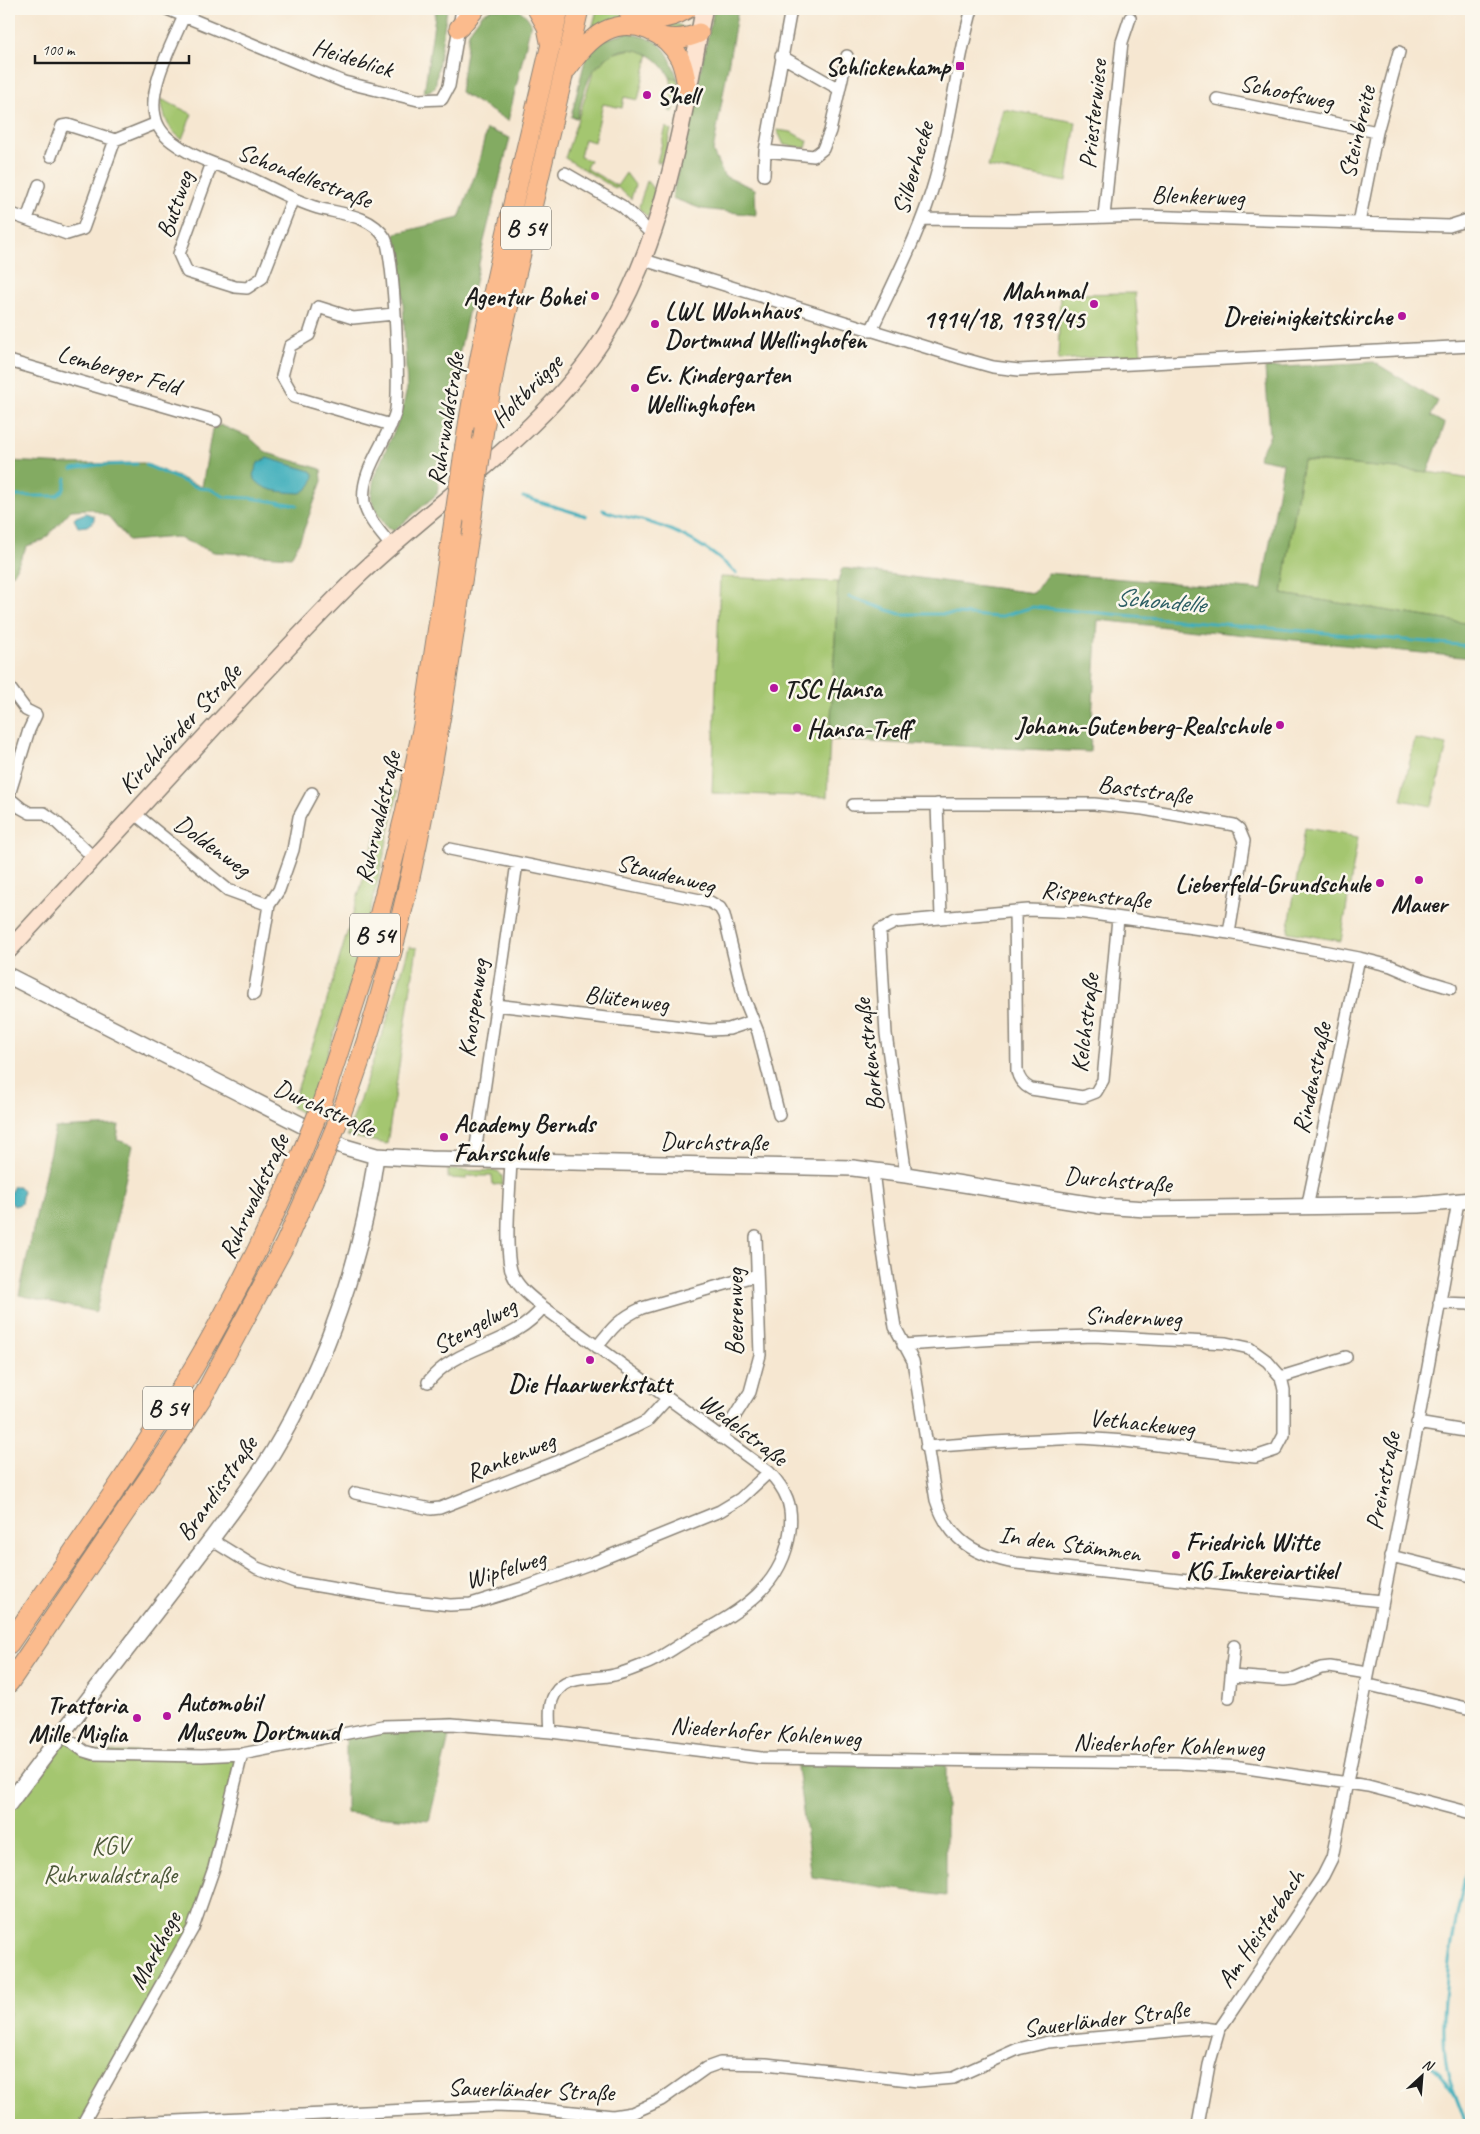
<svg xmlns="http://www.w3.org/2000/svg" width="1480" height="2134" font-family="Caveat,sans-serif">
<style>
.green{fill:#a4c66f;stroke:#607146}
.forest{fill:#83ab62;stroke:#50643f}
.water{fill:#40afbc;stroke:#2e666c}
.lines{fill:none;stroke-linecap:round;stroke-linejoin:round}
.stream{stroke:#40afbc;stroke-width:3}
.minor-casing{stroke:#898276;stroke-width:14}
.tertiary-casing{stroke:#898276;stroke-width:18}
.secondary-casing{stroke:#898276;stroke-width:19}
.trunk-casing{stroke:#898276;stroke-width:21}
.minor{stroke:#fff;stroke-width:11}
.tertiary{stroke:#fff;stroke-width:15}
.secondary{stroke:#fde4d1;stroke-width:16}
.trunk{stroke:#fbbb8d;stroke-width:19}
.trunk-bridge-casing{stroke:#898276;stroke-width:21;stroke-linecap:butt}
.trunk-bridge{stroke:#fbbb8d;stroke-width:19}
.poi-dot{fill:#b5179e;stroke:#fbf7ec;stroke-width:2}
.labels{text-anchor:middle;stroke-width:5;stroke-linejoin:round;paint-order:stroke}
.shield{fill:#fbf7ec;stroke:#5f5e5a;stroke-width:1}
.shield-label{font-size:24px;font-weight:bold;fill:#1c1c1c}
.street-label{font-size:25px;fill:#1c1c1c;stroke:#fbf7ec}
.poi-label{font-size:25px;font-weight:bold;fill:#1c1c1c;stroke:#fbf7ec;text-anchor:start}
.park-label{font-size:25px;fill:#4c5839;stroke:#fbf7ec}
.water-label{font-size:26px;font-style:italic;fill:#2c5e64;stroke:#fbf7ec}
</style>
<rect width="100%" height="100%" fill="#fbf7ec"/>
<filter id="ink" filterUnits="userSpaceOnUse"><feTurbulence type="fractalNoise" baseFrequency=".02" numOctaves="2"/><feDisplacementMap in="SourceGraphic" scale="10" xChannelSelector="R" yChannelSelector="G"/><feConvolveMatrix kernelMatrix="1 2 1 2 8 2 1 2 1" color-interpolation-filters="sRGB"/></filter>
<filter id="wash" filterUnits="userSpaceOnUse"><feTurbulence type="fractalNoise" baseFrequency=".0096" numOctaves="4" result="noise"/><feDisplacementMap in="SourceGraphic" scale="20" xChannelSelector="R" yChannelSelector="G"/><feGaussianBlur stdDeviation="1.12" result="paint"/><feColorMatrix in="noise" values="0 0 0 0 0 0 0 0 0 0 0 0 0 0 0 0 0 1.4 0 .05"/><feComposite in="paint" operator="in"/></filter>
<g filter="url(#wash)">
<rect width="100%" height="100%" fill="#f6e7d1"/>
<!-- green -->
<path class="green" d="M597,9H619L679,25L688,30L591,34Z
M635,48L649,53L638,100L624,97L622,108L603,104L594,142L584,139L580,157L590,160L586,168L617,186L626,173L635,185L631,199L617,187L616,189L565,158L594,70L611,54Z
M670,77L678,79L679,93L673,112L669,111L673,90Z
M161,99L192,114L182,139C167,129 164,116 161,99Z
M1003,109L1076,122L1067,182L988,167Z
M666,127L671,130L663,162H657Z
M777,130L791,132L808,141L806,148L784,145Z
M647,181L655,191L648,217L640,210L639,206Z
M1135,293L1141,354L1058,360L1060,294Z
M1303,460L1428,472L1471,479V624L1282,594Z
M720,577L838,582L827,797L712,793Z
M1415,739L1447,745L1432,806L1401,800Z
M390,789L398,791C375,900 347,1011 304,1114L291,1107L319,1027Z
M1305,828L1358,837L1341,941L1288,932Z
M409,947L417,948L387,1144L347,1136L391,1009Z
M448,1170L498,1171L502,1176L503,1184L493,1185L492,1176H467V1179L448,1178Z
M62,1735L84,1751L242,1754L193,1928L82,2125H9V1804Z"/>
<!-- forest -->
<path class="forest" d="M436,9H447L435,88L424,93Z
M492,9C511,9 521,5 531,23L508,121L460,92L469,32L482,14Z
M714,9H738L713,152L724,176L755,189L756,215L702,209L672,198Z
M628,33C664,41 666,46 678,79L670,77C656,52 628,39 604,60C601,63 596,67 593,71C585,85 581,103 577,118L571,117L586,56L602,40Z
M487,129L510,138L484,241L458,359L437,494L394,531L387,528L375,510L371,498L374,477L401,415L407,389L401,260L393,237L397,233L459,218L476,172Z
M1374,362L1438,401L1431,416L1445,424L1428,472L1303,460L1282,594L1471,624V658L1098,620L1090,752L830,740L838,582L842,568L1034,593L1048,573L1262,590L1283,463L1258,458L1270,435L1265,368Z
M220,425L249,437L267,453L321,469L322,481L300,540L291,557L214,552L176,537L129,541L109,517L92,509L71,510L44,540L27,546L13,574L9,575V461L68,464L144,463L202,487L212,429Z
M119,1125L117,1140L133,1145L96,1312L19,1295L55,1128Z
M452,1724L429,1821L346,1813V1733Z
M796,1760L946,1761V1896L812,1877Z"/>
<!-- water -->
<path class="water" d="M267,458L311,471L314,474C314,483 308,490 300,493C284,492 259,492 253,475L258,463Z
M86,513L94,516V521L87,526L78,527L74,519L76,517Z
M14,1186H19L23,1191L21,1204L14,1206L9,1200L11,1191Z"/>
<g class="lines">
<!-- stream -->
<path class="stream" d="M146,465L199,488L210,489L225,497L250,498L297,505
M72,469L98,465L137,464
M9,496H56L64,489L66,478
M523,497L586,516
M603,510C616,516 631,517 645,521C682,532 708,547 736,573
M849,597L900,614H956L999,617L1033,607L1471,646
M1427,2063L1439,2073L1456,2096
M1466,2125C1460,2103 1447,2080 1445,2056C1439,1989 1457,1914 1471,1849"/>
</g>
</g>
<g filter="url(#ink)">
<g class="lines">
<defs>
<path id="minor" d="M167,9L344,82L418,100L442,99L449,86L462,9
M184,16C173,42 148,87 155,116C157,128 166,138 177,145C195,158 218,165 239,173C265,184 291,200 318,208C341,214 371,215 385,238C394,254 401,394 395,414C386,443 360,471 364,502C367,519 382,534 392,547
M781,56L839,89
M1217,99L1377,132
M765,151L814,156L823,149L830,131L847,56
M51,156L62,126L68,125L115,140L157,123
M212,163L179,254L187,272L235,287L247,288L262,278L293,198
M565,173L622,206L653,235
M764,175L765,151L791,9
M9,213L67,234L83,229L115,140
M1104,216L1122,42L1130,18
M27,219L39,185
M923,219L1012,220L1143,216L1449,226L1471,219
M1359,223L1377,132L1399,52
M644,260L961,358L993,367L1019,370L1471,346
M871,331C894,281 920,233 935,180C951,124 956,65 972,9
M9,361L216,421
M391,425L294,397L282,376L290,346L309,335L318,307L353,318L394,314
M9,687L26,710L36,715L29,730L9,795
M9,798L21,808L30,813H44L54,820L94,858
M853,805L937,804
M134,813L228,890L269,905
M450,849L710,902L720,908L724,915L744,998L758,1032L779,1115
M1015,911L1017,1071C1019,1080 1023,1085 1031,1089L1083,1097L1096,1092L1103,1080L1118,918
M941,917L937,804H1094L1143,809L1234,825L1239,829L1244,841L1229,933
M254,994L269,905L279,890L293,850L299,817L312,793
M496,1005L709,1030L729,1029L753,1021
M474,1160L517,863
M511,1161C510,1187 504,1252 512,1273C518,1288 531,1297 543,1307L769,1472C786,1490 793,1505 790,1530C783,1591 734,1614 686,1641C672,1649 658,1660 643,1665C633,1669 624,1673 614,1675C598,1679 575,1676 562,1686C547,1697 550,1716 551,1732
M873,1171L882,1245L895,1327L913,1361L936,1500C949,1541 976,1556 1016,1563L1382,1601
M906,1175L886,1034L880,930L896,922L1028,910L1079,912L1229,933L1359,958L1391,966L1424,980L1451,988
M1307,1208L1359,958
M1439,1303L1471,1304
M903,1345L998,1339L1094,1336L1226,1343L1249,1348L1267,1361L1281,1377L1284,1390V1435L1276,1450L1255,1457L1125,1441L1081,1438L993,1442L926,1447
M597,1347C612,1328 620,1318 642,1308L757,1275
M1281,1377L1346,1357
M428,1382C456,1345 514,1346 543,1307
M1417,1423L1471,1432
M721,1438L750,1392L760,1355L756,1237
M355,1493L431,1509L440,1508L559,1461L633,1428L647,1421L667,1399
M210,1539L257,1568L295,1582L396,1599L450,1605L471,1604L526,1587L592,1563L720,1511L740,1499L769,1472
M1391,1556L1471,1576
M1232,1676L1284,1680L1295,1679L1321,1668L1330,1667L1367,1673
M1365,1684L1471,1709
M1229,1697L1234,1646
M62,1735L84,1751L94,1754L202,1756L242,1754L383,1726L452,1724L551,1732L761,1758L1177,1763L1240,1767L1368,1786L1471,1813
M82,2125L193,1928L214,1868L242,1754
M90,2125L493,2106L523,2107L613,2116L632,2113L661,2100L706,2068L720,2063L766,2064L918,2081L953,2078L1018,2049L1048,2042L1204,2028L1219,2030
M1198,2125L1209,2065L1219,2030L1323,1876L1332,1858L1415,1439L1458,1202"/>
<path id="tertiary" d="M9,976L345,1147L376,1156L430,1159L853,1168L906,1175L1101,1206L1146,1209L1419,1205L1471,1200
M9,1804C66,1727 126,1651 184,1575C214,1535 247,1494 273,1452C327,1362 362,1260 376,1156"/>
<path id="secondary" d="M9,950C77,876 145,802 213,728C260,678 306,627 355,579C438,499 547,432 608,331C667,234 682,118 704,9"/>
<path id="trunk" d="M537,9L547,27L550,42
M627,9C650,20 664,23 687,9
M459,28L475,9
M662,37C676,40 687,39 699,33
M567,69C577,55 589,39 605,31C633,17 667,32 680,59C685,70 686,81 688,93
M484,429L497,355L579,9
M465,445C487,298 526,154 559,9
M321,1106L367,964L405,813L423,725L452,534
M341,1114C414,922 441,718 472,516
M9,1644C72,1553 137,1462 194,1367C234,1299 269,1229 300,1157
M9,1683L167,1451L205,1393L285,1244L320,1165"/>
</defs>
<!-- minor casing -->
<use href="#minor" class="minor-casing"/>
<!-- tertiary casing -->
<use href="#tertiary" class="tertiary-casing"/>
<!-- secondary casing -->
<use href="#secondary" class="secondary-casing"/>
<!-- trunk casing -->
<use href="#trunk" class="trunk-casing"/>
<!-- minor -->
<use href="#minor" class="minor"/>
<!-- tertiary -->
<use href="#tertiary" class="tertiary"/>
<!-- secondary -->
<use href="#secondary" class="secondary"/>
<!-- trunk -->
<use href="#trunk" class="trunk"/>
<defs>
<path id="trunk-bridge" d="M472,516L484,429
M452,534L465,445
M300,1157L321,1106
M320,1165L341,1114"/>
</defs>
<!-- trunk-bridge casing -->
<use href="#trunk-bridge" class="trunk-bridge-casing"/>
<!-- trunk-bridge -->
<use href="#trunk-bridge" class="trunk-bridge"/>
</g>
</g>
<!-- markers -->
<g class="poi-dot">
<rect x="955" y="61" width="10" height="10" rx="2.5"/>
<circle cx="647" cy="95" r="5"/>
<circle cx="595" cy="296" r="5"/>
<circle cx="1094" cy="304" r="5"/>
<circle cx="1402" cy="316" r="5"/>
<circle cx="655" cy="324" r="5"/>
<circle cx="635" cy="388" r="5"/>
<circle cx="774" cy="688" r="5"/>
<circle cx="1280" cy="725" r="5"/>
<circle cx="797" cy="728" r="5"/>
<circle cx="1419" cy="880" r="5"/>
<circle cx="1380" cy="883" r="5"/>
<circle cx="444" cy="1137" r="5"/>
<circle cx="590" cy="1360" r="5"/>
<circle cx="1176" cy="1555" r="5"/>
<circle cx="167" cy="1716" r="5"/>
<circle cx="137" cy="1718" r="5"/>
</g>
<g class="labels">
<!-- shield labels -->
<g class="shield">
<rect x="501" y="206.5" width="50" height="43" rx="4"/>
<rect x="350" y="913.5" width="50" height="43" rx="4"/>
<rect x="143" y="1386.5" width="50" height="43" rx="4"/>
</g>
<g class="shield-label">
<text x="526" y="236">B 54</text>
<text x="375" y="943">B 54</text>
<text x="168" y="1416">B 54</text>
</g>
<!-- street labels -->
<g class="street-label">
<text transform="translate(353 57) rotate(17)" y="9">Heideblick</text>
<text transform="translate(1287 91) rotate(12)" y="9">Schoofsweg</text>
<text transform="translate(1092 114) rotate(-84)" y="9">Priesterwiese</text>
<text transform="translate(1356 132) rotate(-77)" y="9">Steinbreite</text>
<text transform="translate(912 168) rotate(-74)" y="9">Silberhecke</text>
<text transform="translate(305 175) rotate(21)" y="9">Schondellestraße</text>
<text transform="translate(1198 195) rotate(2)" y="9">Blenkerweg</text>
<text transform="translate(174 204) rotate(-71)" y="9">Buttweg</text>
<text transform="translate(119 369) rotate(16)" y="9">Lemberger Feld</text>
<text transform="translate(526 390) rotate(-46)" y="9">Holtbrügge</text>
<text transform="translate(445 419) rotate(-81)" y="9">Ruhrwaldstraße</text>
<text transform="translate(179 728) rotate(-47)" y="9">Kirchhörder Straße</text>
<text transform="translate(1145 789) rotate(8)" y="9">Baststraße</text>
<text transform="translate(377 817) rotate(-77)" y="9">Ruhrwaldstraße</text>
<text transform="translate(213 845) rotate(36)" y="9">Doldenweg</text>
<text transform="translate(666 873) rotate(14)" y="9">Staudenweg</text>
<text transform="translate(1096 894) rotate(6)" y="9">Rispenstraße</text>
<text transform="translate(627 998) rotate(7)" y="9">Blütenweg</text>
<text transform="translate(472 1008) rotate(-82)" y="9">Knospenweg</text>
<text transform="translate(1084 1023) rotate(-83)" y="9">Kelchstraße</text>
<text transform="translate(868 1055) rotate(-97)" y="9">Borkenstraße</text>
<text transform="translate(1311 1078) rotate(-78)" y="9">Rindenstraße</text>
<text transform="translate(325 1107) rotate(24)" y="9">Durchstraße</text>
<text transform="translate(714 1141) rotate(1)" y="9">Durchstraße</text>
<text transform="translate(1118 1179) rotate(5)" y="9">Durchstraße</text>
<text transform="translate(253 1196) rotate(-65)" y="9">Ruhrwaldstraße</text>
<text transform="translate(734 1312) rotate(-90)" y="9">Beerenweg</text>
<text transform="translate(1133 1316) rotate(2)" y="9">Sindernweg</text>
<text transform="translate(474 1325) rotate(-29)" y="9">Stengelweg</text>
<text transform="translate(1142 1422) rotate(6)" y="9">Vethackeweg</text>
<text transform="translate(744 1429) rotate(37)" y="9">Wedelstraße</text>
<text transform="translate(510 1456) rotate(-22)" y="9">Rankenweg</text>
<text transform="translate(1382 1481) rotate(-79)" y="9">Preinstraße</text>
<text transform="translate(216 1488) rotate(-55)" y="9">Brandisstraße</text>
<text transform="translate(1070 1543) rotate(8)" y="9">In den Stämmen</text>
<text transform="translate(505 1568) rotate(-17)" y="9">Wipfelweg</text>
<text transform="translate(766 1731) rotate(4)" y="9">Niederhofer Kohlenweg</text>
<text transform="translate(1169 1744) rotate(2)" y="9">Niederhofer Kohlenweg</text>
<text transform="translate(1260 1928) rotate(-56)" y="9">Am Heisterbach</text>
<text transform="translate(154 1950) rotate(-62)" y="9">Markhege</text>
<text transform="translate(1106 2018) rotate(-7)" y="9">Sauerländer Straße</text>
<text transform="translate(531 2089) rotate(2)" y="9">Sauerländer Straße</text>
</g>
<!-- poi labels -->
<g class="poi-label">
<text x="950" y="75" text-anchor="end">Schlickenkamp</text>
<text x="657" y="104">Shell</text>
<text x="1084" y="299" text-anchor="end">Mahnmal<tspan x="1084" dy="29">1914/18, 1939/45</tspan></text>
<text x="585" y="305" text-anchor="end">Agentur Bohei</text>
<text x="665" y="319">LWL Wohnhaus<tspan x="665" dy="29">Dortmund Wellinghofen</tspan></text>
<text x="1392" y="325" text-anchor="end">Dreieinigkeitskirche</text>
<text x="645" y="383">Ev. Kindergarten<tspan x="645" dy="29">Wellinghofen</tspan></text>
<text x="784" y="697">TSC Hansa</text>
<text x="1270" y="734" text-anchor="end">Johann-Gutenberg-Realschule</text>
<text x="807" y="737">Hansa-Treff</text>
<text x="1370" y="892" text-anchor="end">Lieberfeld-Grundschule</text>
<text x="1419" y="912" text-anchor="middle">Mauer</text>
<text x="454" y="1132">Academy Bernds<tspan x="454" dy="29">Fahrschule</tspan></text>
<text x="590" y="1392" text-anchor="middle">Die Haarwerkstatt</text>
<text x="1186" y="1550">Friedrich Witte<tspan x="1186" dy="29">KG Imkereiartikel</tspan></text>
<text x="177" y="1711">Automobil<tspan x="177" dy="29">Museum Dortmund</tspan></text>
<text x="127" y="1713" text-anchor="end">Trattoria<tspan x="127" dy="29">Mille Miglia</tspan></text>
</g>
<!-- park labels -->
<g class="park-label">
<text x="110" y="1854">KGV<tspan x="110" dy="29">Ruhrwaldstraße</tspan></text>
</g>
<!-- water labels -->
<g class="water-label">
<text transform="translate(1160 600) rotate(5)" y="9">Schondelle</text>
</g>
</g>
<!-- margin -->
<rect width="1480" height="2134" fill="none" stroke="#fbf7ec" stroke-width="30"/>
<!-- north arrow -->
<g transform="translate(1422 2076) rotate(26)" stroke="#fbf7ec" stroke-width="4" paint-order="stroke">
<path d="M0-4L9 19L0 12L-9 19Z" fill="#1c1c1c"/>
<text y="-8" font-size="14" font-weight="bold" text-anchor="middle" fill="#1c1c1c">N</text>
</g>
<!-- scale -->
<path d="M35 55v8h154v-8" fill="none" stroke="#1c1c1c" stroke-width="2.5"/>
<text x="42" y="55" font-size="15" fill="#1c1c1c" stroke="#fbf7ec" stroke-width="4" paint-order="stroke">100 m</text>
</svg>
